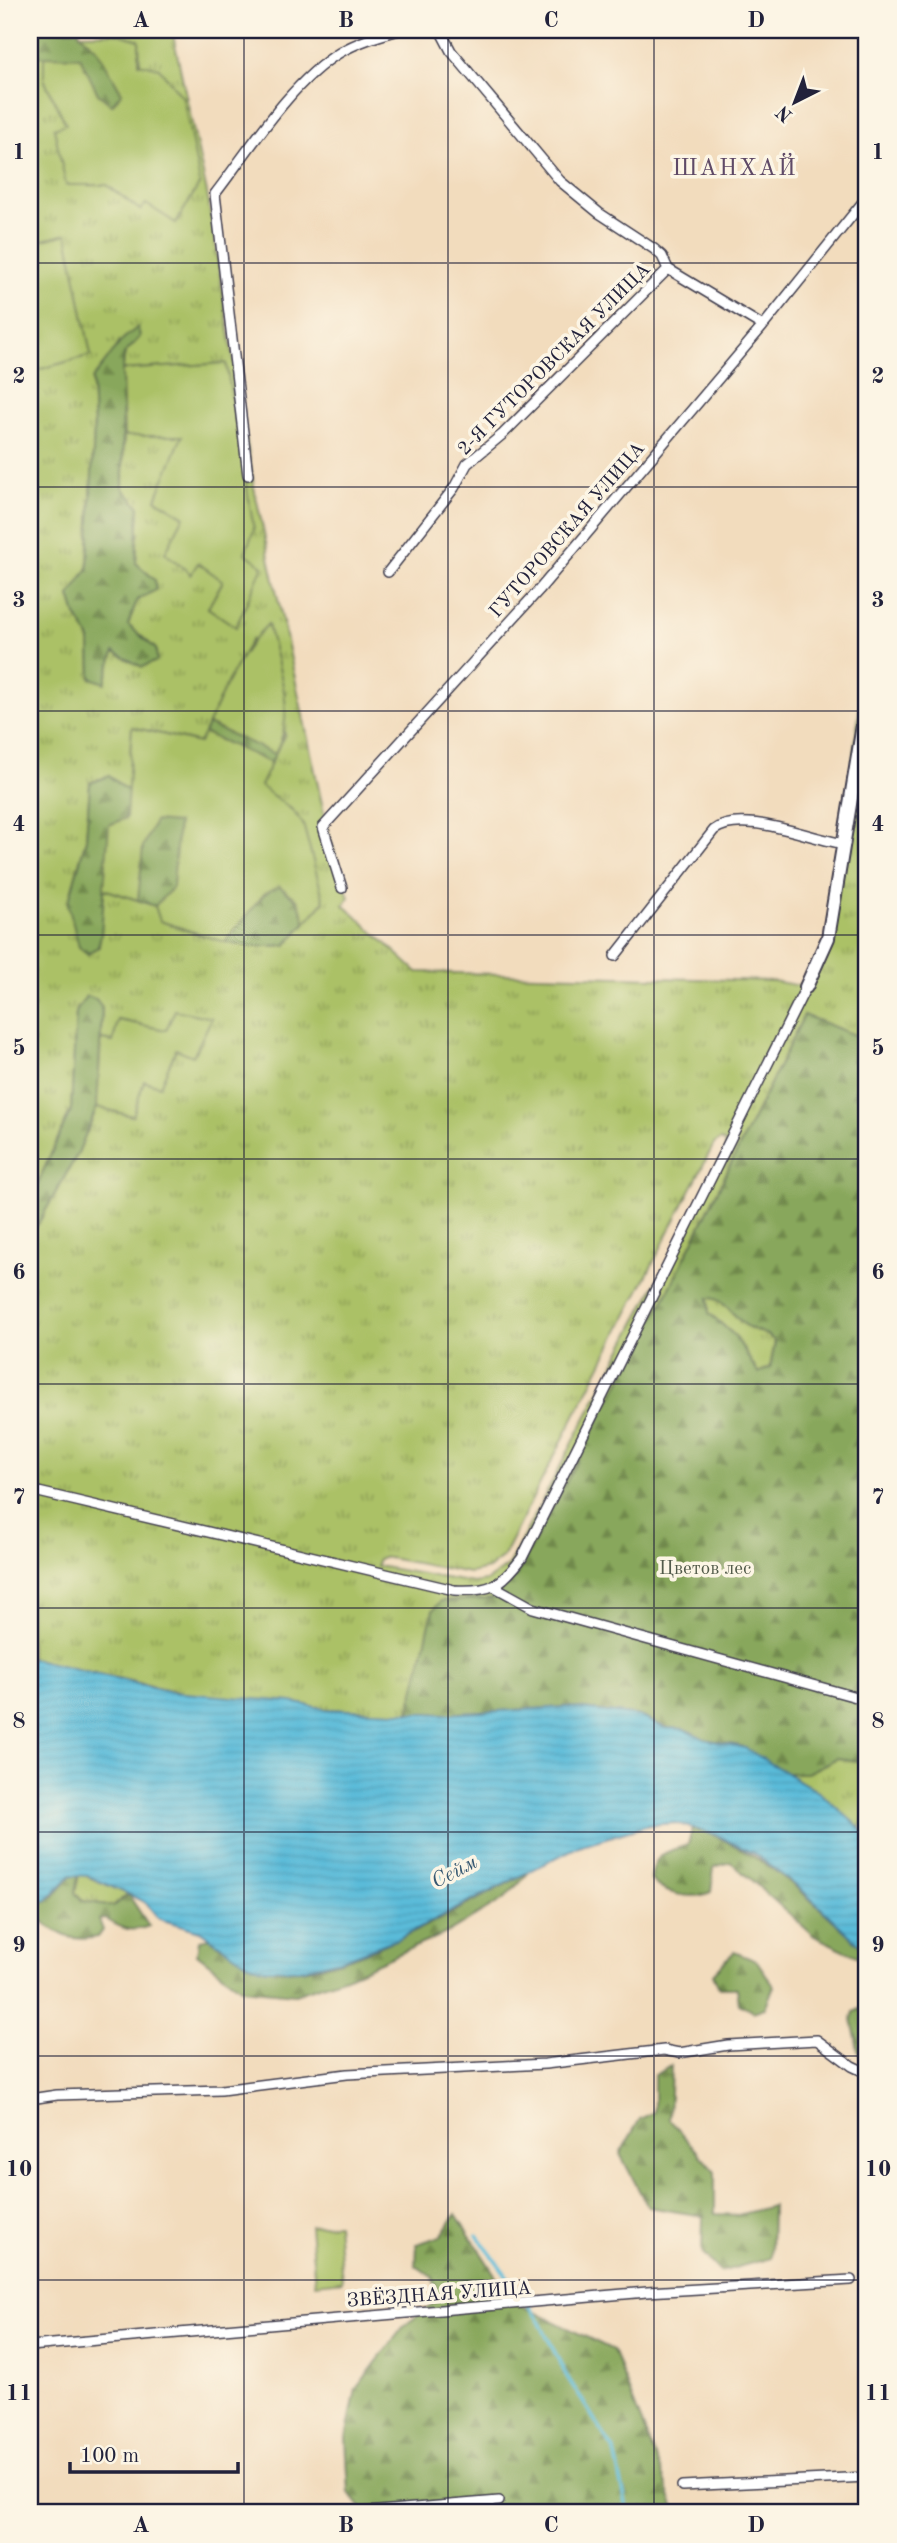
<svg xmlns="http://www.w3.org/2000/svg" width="897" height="2543" font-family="'Old Standard TT',serif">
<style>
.grass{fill:url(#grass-tufts);stroke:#667250;stroke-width:2;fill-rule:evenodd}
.forest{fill:url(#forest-firs);stroke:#55644b;stroke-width:2;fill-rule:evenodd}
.garden{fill:#abc166;stroke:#667250;stroke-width:2}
.water{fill:url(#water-rules);stroke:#3e6e8a;stroke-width:2}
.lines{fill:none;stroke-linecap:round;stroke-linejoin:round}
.stream{stroke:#5abbd9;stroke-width:3.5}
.minor-casing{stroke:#413e4e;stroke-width:12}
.tertiary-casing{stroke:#413e4e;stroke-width:16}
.minor{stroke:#fff;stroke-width:9}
.tertiary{stroke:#fff;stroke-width:12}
.grid{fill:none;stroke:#22223b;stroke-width:2;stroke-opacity:0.55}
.labels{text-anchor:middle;stroke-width:7;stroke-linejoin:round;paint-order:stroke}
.street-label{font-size:19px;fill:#22223b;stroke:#fcf5e5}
.park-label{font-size:19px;fill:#525a4a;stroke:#fcf5e5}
.water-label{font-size:21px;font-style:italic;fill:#365872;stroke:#fcf5e5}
.quarter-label{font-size:23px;letter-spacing:2px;fill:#5f4a67;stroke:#fcf5e5}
.neatline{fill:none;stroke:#22223b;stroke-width:2.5}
.grid-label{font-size:23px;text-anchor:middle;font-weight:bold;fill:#22223b}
</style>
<defs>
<pattern id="grass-tufts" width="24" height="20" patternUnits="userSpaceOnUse" patternTransform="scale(1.75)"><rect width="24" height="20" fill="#abc166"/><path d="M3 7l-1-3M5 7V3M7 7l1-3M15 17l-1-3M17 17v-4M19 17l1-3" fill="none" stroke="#8b9c55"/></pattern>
<pattern id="forest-firs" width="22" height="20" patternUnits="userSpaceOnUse" patternTransform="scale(1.75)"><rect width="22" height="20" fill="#88a75b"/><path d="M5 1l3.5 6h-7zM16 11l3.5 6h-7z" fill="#6f884c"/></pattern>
<pattern id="water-rules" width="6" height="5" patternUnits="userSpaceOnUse" patternTransform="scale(1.75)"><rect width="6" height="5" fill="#5abbd9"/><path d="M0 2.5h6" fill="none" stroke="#4ea0bb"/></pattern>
</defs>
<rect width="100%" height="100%" fill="#fcf5e5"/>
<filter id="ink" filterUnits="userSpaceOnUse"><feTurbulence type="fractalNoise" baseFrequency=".0143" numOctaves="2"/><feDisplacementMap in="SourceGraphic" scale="14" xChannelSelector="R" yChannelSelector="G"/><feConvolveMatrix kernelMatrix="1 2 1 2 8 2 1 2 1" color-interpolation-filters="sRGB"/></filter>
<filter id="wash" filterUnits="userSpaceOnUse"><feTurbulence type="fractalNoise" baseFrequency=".00686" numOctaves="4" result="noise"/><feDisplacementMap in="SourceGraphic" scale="28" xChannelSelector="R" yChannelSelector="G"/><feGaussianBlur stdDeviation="1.57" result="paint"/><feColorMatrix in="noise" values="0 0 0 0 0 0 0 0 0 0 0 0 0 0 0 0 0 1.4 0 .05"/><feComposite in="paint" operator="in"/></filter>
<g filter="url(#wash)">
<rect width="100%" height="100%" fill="#f2dcbd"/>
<!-- grass -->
<path class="grass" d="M126,30H172L207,193L254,487L328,832L349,897L344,905L417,972L773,981L806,987L828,938L867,656V1040L804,1015L671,1286L515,1578L491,1599L442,1601L409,1713L326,1709L291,1702L196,1696L30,1658V1233L38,1224L78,1153L97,1107L132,1116L144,1081L160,1085L176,1049L167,1031L118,1020L113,1042L101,1040L102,1007L76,1013L71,1110L30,1200V372L90,355L66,235L30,243V61L36,56H44V79L66,124L107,185L141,210L145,204L139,40L115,33ZM137,328L140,337L125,353L122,370L226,363L245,553L236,626L208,608L223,581L198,562L190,574L184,516L156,499L183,435L124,436L123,489L139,507L136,563L155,580L137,600L128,625L156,649L142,667L114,652L91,678L90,639L76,615L70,596L88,568L94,427L92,379ZM252,639L285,734L259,786L292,810L324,901L286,945C239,948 205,938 161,921L155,906L104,889L99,947L88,954L68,904L86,839L90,783L109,776L128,791L132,727L200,743L228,681ZM720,1140L725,1142L726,1150L508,1566L486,1581L473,1583L377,1566L378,1559L383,1557L470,1573L488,1569L502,1558L714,1144Z
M708,1298C725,1297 732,1316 745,1325C755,1332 768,1332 775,1342L770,1368L758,1373L735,1336L709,1313Z
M837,1758L867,1762V1806L860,1829L820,1793L787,1773H807Z
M79,1873L128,1894L113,1906L83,1901L75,1893Z"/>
<!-- forest -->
<path class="forest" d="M30,30H79L80,34L97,49L122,93L111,105L98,94L80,58L36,56L30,61Z
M138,327L140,337L125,353L122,370L123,489L139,506L136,563L155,580L156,590L137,600L128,625L156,649L157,661L142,667L114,652L105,683L91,678L90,639L76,615L70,596L88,568L94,427L92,379L123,339Z
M208,724L275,754L271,763L204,733Z
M109,776L128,791L126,818L109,825L101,935L98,947L88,954L79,947L68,904L86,839L90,783Z
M155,821L178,823L173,888L155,906L138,900L143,845Z
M279,886L298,901L306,922L286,945L251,947L225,942L264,894Z
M86,996L96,999L102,1007L97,1107L78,1153L38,1224L30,1233V1200L71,1110L76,1012Z
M804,1015L867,1040V1762L837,1758L807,1773H787L740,1746L704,1739L685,1729L666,1728L639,1716L567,1707L446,1714L409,1713L433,1610L441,1601L491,1599L515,1578L671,1286ZM708,1298C725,1297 732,1316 745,1325C755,1332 768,1332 775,1342L770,1368L758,1373L735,1336L709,1313Z
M693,1826C771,1857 808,1897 867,1952V1964L859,1957L814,1936L731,1862L714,1867L711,1892C692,1900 664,1895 651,1880C653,1855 665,1851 688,1845Z
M530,1871L504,1899L451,1931L346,1977L295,1994L242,1989L197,1954L199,1940L210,1938C229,1953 258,1968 283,1970C341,1977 477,1900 530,1871Z
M79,1873L75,1893L83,1901L113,1906L128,1894L149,1926C131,1933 122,1929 106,1919L99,1920L103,1930L98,1937C65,1944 55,1930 30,1912V1898L53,1897L71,1875Z
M734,1952L757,1961L774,1986L765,2008L753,2012L739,2004L737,1988H719L713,1974Z
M860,2009L867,2015V2063L859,2054L852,2019L854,2012Z
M671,2066L669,2119L715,2172V2214L738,2215L772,2206L771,2258L720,2272L702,2253L703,2216L648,2207L620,2154L640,2119L654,2112V2075Z
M456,2214L512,2301L613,2350L677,2513H504L503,2507L365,2513L349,2493L346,2438L356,2389L404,2326L438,2300L433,2277L416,2266L417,2244L441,2236Z"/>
<!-- garden -->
<path class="garden" d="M115,33L139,40V63L159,68L183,98L200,183L176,223L146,204L140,210L107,185H66L54,128L66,124L44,79V56L80,57L98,94L112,105L122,93L97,49L80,34Z
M67,234L91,355L30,372V243Z
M226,363L254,530L245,553L263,566L236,627L208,608L223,581L198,563L191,574L165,553L184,516L156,499L182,436H124L122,370Z
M268,624C278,671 298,709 275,754L208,724C224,689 239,652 268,624Z
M132,727L199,743L204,733L271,763L260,786L292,810L303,824L324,901L306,922L298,900L279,886L264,894L225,942L160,921L155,906L173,887L178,823L155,821L143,846L138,900L104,889L109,825L126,818Z
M175,1010L212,1018L193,1056L176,1049L160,1086L144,1081L133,1116L97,1107L101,1040L113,1042L118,1020L166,1030Z
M337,2224L342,2281L315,2284L310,2226Z"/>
<!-- water -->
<path class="water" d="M30,1658L173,1692L291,1702L326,1709L446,1714L567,1707L639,1716L665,1728L685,1729L704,1739L745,1748L820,1793L867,1834V1952L804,1892L755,1854L718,1836L676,1823L649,1825L579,1846L397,1939L344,1959L299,1970L266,1969L247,1963L200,1931L159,1919L146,1903L128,1894L88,1876L71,1875L46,1901L30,1898Z"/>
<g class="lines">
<!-- stream -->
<path class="stream" d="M477,2235L538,2318L566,2375L615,2452L628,2513"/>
</g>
</g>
<g filter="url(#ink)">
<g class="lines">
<defs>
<path id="minor" d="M440,30L451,51L560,181L599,213L654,249L662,256L668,269L763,326
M248,475L215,194C250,149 290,83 339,53C357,42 378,36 399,30
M388,572L454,488L467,464L503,434L668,269
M342,888L323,827L539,590L763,326L867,197
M615,956L714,830C742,809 810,839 845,844
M30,1490L454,1590C490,1592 500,1587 522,1558L806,987
M495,1587L533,1608L856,1697L867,1704
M30,2099L57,2095L221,2090L347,2074L545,2064L664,2050L679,2053L728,2045L817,2040L852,2066L867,2073
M30,2346L647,2292L851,2280
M682,2486L867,2477
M354,2513L499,2501"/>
<path id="tertiary" d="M806,987L828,938L867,701"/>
</defs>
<!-- minor casing -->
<use href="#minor" class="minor-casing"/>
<!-- tertiary casing -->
<use href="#tertiary" class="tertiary-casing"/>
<!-- minor -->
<use href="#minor" class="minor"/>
<!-- tertiary -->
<use href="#tertiary" class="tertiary"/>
</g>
</g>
<!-- grid -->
<path class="grid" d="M244,30V2513M448,30V2513M654,30V2513M30,263H867M30,487H867M30,711H867M30,935H867M30,1159H867M30,1384H867M30,1608H867M30,1832H867M30,2056H867M30,2280H867"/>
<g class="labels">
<!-- street labels -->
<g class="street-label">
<text transform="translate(553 358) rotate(-45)" y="7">2-Я ГУТОРОВСКАЯ УЛИЦА</text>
<text transform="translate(566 529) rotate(-49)" y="7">ГУТОРОВСКАЯ УЛИЦА</text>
<text transform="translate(439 2293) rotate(-4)" y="7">ЗВЁЗДНАЯ УЛИЦА</text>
</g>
<!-- park labels -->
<g class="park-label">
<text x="705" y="1574">Цветов лес</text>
</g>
<!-- water labels -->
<g class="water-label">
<text transform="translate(454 1871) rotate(-27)" y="7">Сейм</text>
</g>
<!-- quarter labels -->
<g class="quarter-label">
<text x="735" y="175">ШАНХАЙ</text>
</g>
</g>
<!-- margin -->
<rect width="897" height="2543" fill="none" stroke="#fcf5e5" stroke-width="77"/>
<!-- north arrow -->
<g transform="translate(795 102) rotate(222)" stroke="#fcf5e5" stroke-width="5" paint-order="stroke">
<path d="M0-5L12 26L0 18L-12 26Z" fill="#22223b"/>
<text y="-10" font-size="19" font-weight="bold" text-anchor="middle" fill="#22223b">N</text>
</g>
<!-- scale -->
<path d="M70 2462v10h168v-10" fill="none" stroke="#22223b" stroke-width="3.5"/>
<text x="80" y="2462" font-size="21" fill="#22223b" stroke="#fcf5e5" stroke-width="5" paint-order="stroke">100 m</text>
<rect x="38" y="38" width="820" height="2466" class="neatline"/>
<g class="grid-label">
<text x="141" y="27">A</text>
<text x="346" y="27">B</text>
<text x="551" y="27">C</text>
<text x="756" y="27">D</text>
<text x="19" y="159">1</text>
<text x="878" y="159">1</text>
<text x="19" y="383">2</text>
<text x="878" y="383">2</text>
<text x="19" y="607">3</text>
<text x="878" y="607">3</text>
<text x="19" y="831">4</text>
<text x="878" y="831">4</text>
<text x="19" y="1055">5</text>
<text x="878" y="1055">5</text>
<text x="19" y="1279">6</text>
<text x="878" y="1279">6</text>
<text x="19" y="1504">7</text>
<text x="878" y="1504">7</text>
<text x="19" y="1728">8</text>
<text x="878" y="1728">8</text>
<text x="19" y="1952">9</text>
<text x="878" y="1952">9</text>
<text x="19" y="2176">10</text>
<text x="878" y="2176">10</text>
<text x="19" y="2400">11</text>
<text x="878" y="2400">11</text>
<text x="141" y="2532">A</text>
<text x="346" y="2532">B</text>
<text x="551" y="2532">C</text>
<text x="756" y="2532">D</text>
</g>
</svg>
